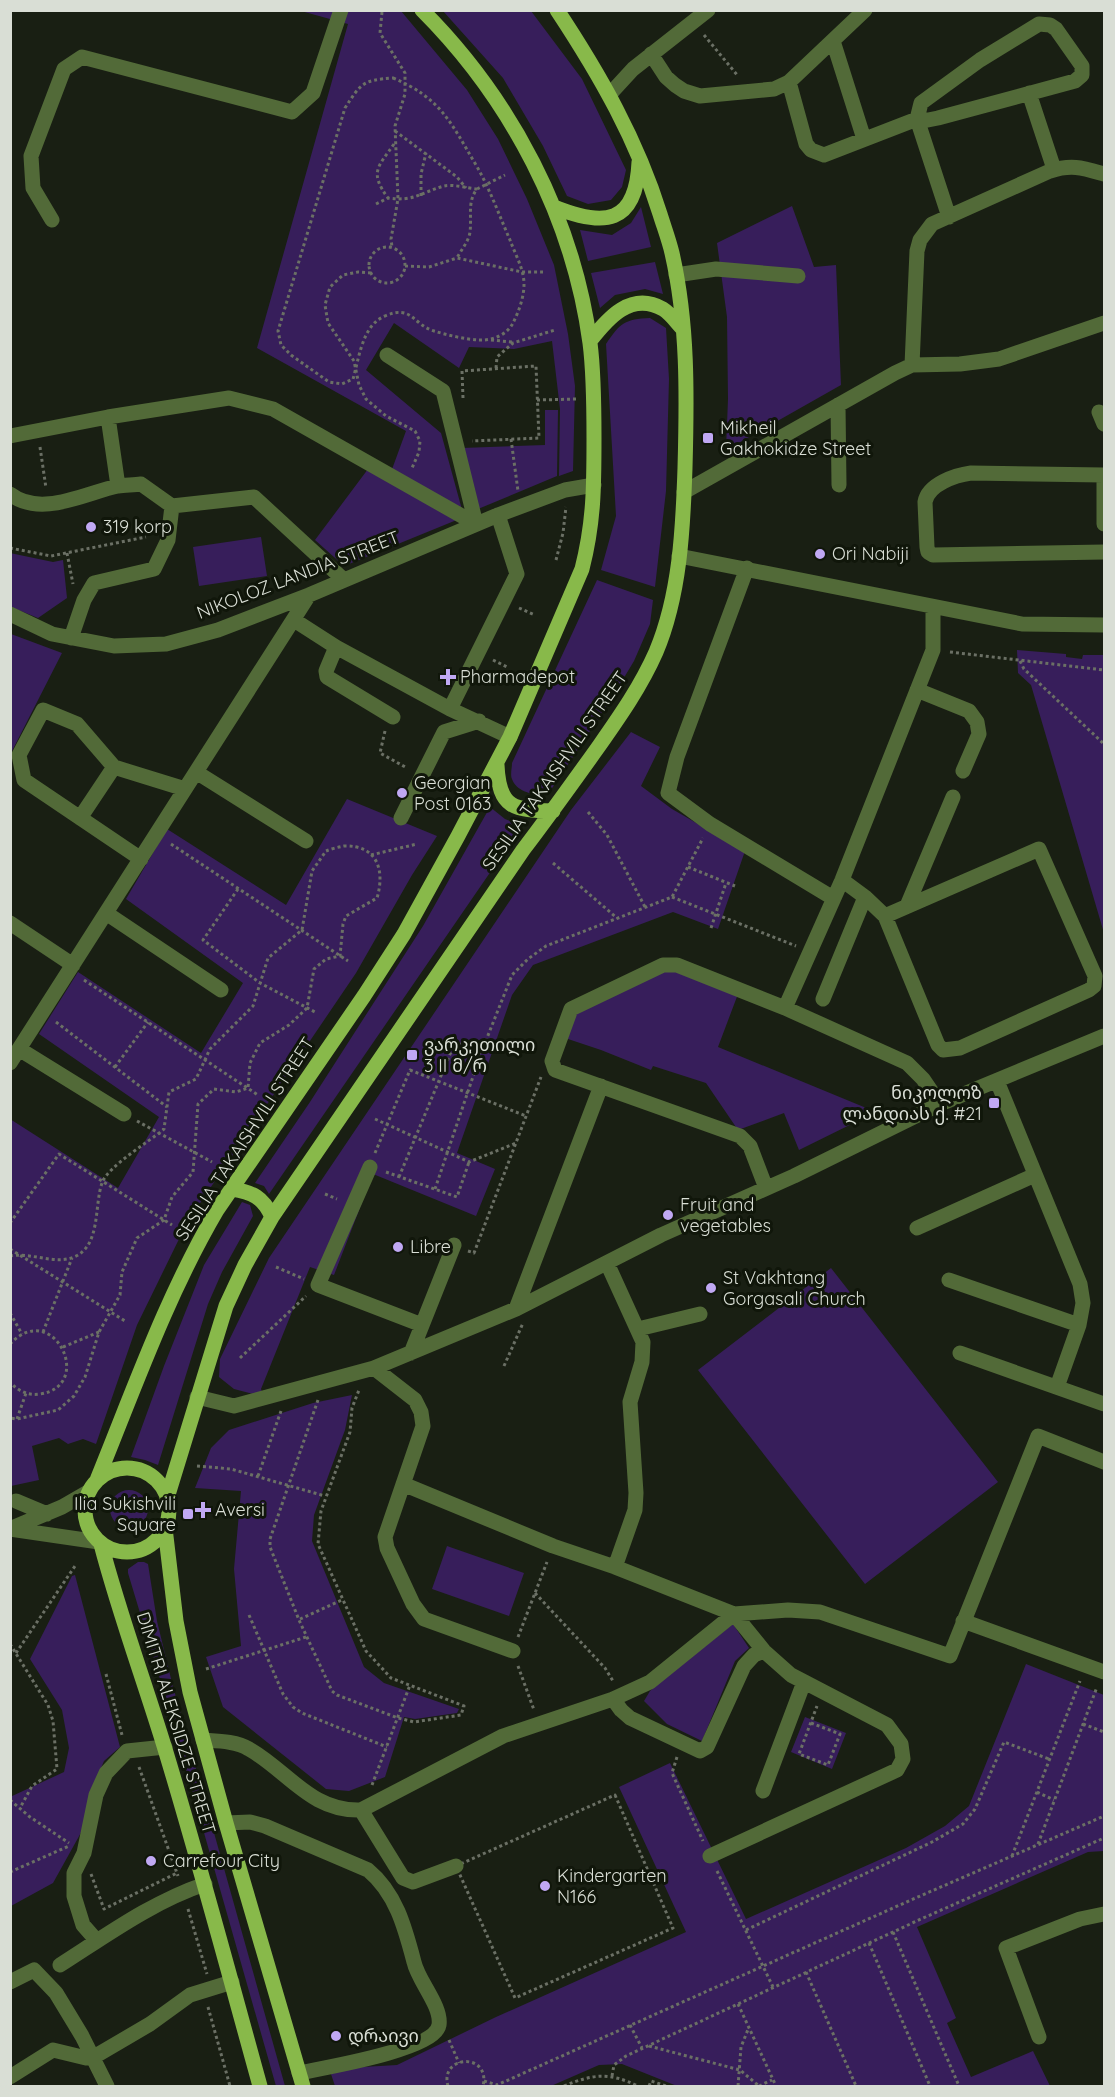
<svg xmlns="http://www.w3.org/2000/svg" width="1115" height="2097" font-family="Quicksand,'Noto Sans Georgian',sans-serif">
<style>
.green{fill:#371e5b}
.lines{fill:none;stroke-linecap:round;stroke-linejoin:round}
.path{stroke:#6b7065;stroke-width:3;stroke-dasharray:3 3;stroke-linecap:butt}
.minor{stroke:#526a38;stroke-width:15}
.major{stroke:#88b94a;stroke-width:15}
.poi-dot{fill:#c0a8f3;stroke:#10160a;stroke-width:2}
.labels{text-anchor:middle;stroke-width:6;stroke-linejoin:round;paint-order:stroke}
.poi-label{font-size:18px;fill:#d9ded5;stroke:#10160a;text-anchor:start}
.street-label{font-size:18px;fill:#d9ded5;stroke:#10160a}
</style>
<rect width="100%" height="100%" fill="#191f13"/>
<!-- green -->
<path class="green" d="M301,11H401L467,90L498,139L527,199L554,265L568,334L575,386L573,471L559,476L560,409L552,341L514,349L469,347L459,368L394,323L366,370L441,433L464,517L344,566L315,540L374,461L391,472L406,431L257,348L348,24Z
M443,11H531L582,79L626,170L622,187L611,200L588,204L567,196L543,146L503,78Z
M792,206L814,267L836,265L841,385L726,450L728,399L727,317L717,243Z
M641,207L651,247L588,261L580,230L612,235L631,223Z
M655,262L663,294L645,289L615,295L600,308L591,273Z
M650,318L666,328L669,379L666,491L655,587L601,570L616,516L606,344C620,323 625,319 650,318Z
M545,410H558L557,476L478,509L462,448L545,445Z
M261,537L267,576L199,586L193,547Z
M10,553L53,562L63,560L67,598L38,618L11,607Z
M597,580L653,600L650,624L634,661L613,696L555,784L547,795C536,796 516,792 512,779C510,775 512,768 512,763Z
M11,634L62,653L11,753Z
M1017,650L1066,654V657L1082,659L1083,655H1104V933L1031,685L1018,673Z
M631,732L660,747L641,786L672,809L745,851L718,929L673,912L533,965L512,995L457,1153L495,1169L476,1216L373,1174L334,1275L310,1267L261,1389L264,1397L234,1389L219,1377L220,1359L269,1258L571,810Z
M347,799L437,836L412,875L356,973L198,1206L180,1237L137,1325L96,1444L83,1439L68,1444L59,1438L32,1446L39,1480L11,1486L10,1119L118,1188L159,1117L39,1034L78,972L201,1053L243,983L126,899L167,829L286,905Z
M490,807L505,819L522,826L269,1194L264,1186L255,1183L310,1102L423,926Z
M669,968L738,994L718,1047L876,1112L799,1150L784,1113L738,1130L706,1083L653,1066L651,1070L601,1050L562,1037L574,1012Z
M242,1202L250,1205L253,1216L222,1272L208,1304L158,1465L145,1460L131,1457L164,1366L204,1265Z
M831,1268L998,1482L865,1584L698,1370Z
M352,1395L345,1430L314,1515L312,1541L364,1667L384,1683L459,1709L457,1713L415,1719L404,1717L385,1777L349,1791L326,1789L223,1707L206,1657L241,1646L234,1569L241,1491L195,1488L211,1448L229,1430L313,1403Z
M110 1509a19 19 0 1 1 38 0a19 19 0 1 1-38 0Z
M447,1546L524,1573L509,1616L432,1589Z
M138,1562H144L148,1564L157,1621L172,1683L285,2086H276L168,1706L128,1573V1569Z
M75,1575L120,1747L104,1761L92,1789L83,1829L53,1883L11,1906L10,1797L64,1772L69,1748L62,1710L30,1659L72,1576Z
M733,1624L749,1648L735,1661L702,1741L667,1724L644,1701L650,1691L657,1684Z
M1026,1664L1104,1695V1851L1088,1852L917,1927L956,2018L947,2023L971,2077L1033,2051L1050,2086H677L622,2064L599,2065L551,2086H335L330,2071L346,2068L397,2065L496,2017L686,1932L619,1787L670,1763L746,1919L906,1848L945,1826L969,1806Z
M805,1717L846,1733L832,1769L791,1752Z"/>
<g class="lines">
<!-- path -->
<path class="path" d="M382,12L380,33L405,73V94L395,126L398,199L391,239L392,247
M704,35L738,76
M393,78C441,98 451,123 476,165C490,189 499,215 510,240C515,254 524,269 524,284C524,297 519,311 513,323C507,335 492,341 478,340C464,339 447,335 434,331C413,325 412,304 385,316C362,325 359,359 353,379L342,384L329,382L291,355L281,345L278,331L345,108C361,83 363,80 393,78Z
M395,131L457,177L466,188
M394,144C378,167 369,172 388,198C414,202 422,192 444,186C453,184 467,188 477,189C467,202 472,216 470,232C469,241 461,250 457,258
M477,189L505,175
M421,196V174L426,153
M376,204L388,198
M369 265a18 18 0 1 1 36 0a18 18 0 1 1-36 0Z
M405,266L429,267L457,258L522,272H543
M371,273L358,272L343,275L330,287L325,305L328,323L354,361L359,385L366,399L386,416L415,431L420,441L419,452L412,468
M491,340L512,342
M496,368L497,357L513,343L555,330
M463,398L462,371L536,366L539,438L472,441
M537,400L578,399
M511,439L518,491
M40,447L46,488
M10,548L51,556L146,537
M67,553L73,584
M556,560L563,533L566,507
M519,608L535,615
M950,652L1104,670
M493,660L509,668
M1020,661L1024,669L1104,744
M385,731L380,753L407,768
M437,783L447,788
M588,812L607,835L645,907
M171,844L348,961
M371,855L417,844
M553,863L617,918
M688,867L735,886
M238,889L203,940L260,983L315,1012
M672,897L796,946
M711,928L726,883
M84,980L258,1095
M56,1022L167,1107
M428,1042H455L481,1053
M115,1067L148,1022
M375,1119L469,1162L516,1143
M137,1121L212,1162
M375,1153L410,1070L526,1116
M386,1172L457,1197L469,1162
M399,1177L455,1042
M435,1189L481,1053L512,975L528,959L546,946L672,897L703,838
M325,1194L337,1199
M10,1223L59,1154L172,1225
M10,1249L125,1321
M468,1251L474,1253L541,1077
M10,1256C31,1252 54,1265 74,1257C101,1246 94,1206 102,1183C108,1166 149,1142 164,1129L169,1092L196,1079L210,1049L253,1006L268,958L302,930L312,871L326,851C331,849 338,847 344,846C378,845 385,871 377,898L346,916L343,924L340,956L326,959L314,969L307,1008L289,1025L260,1043L250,1063L248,1088L236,1092L214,1089L198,1104L193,1172L172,1197L164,1220L137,1238L122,1272L120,1295L99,1332L85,1377L74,1396L58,1410L17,1419L10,1418
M276,1267L304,1279
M10,1313L22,1334
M43,1332L72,1258
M10,1344C53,1298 96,1386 40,1394C28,1396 18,1391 10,1382
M63,1347L99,1332
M240,1358L306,1296
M504,1366L523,1323
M318,1400L270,1539V1547L299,1620L332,1691L337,1695L398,1718L414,1722L461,1715L464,1706L391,1678L366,1651L318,1544L321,1511L350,1432L352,1408L359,1390
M17,1419L26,1393
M197,1466L231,1469L325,1496
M258,1476L281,1411
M535,1593L605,1668L613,1681
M249,1615L283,1694L293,1707L302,1713L387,1747
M300,1619L342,1600
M518,1637L547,1562
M10,1644L48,1705L53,1721L57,1769L32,1786L20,1808
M16,1653L75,1566
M518,1666L534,1710
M206,1669L306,1637
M106,1674L122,1735
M811,1723L840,1734L828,1765L799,1754L817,1706
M1083,1724L1104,1732
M677,1757L672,1773L703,1841
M139,1767L178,1876
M372,1785L410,1685
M1037,1792L1054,1800
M615,1795L673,1928L515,1998L456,1866Z
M10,1800L30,1817L69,1843
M1038,1844L1097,1687
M1012,1856L1080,1681
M717,1871L773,1987
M10,1872L69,1846
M91,1874L104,1909L177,1873
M188,1909L207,1974
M746,1930L932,1842L963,1824L975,1809L1004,1742L1049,1759
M893,1932L959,2086
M869,1943L930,2086
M806,1972L856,2086
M738,2004L776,2086
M208,2007L230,2086
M630,2025L642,2048
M449,2040L459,2063
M649,2046L740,2070L759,2086
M612,2076L614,2065L626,2056L921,1919L1104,1838
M484,2081L497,2085L911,1900L1104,1816
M448,2086C439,2055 491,2052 483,2086
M564,2086C593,2074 609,2072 638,2086
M649,2086L651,2081L666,2086
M738,2086L741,2047L749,2027
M759,2086L772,2080"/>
<!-- minor -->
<path class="minor" d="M833,41L864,139
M651,54L666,77L675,85L684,91L700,96L774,89L789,82L865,10
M789,82L806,144L811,150L824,155L917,119L928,120L938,118L1075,81L1082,75V66L1056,29L1050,25L1039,24L980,60L921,103L917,119L949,217
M1029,93L1054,169
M610,94L633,69L708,10
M52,220L33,188L31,156L64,69L82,57L292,112L313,93L341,10
M676,275L716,269L798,276
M387,355L443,391L476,524
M912,365L917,251L920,240L932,224L1050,171C1072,164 1083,168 1104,174
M838,405L839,485
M1099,412L1104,424
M108,417L118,486
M10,436L108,417L229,398L273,409L476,524
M1104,475L971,473C956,475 928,484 925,502L927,547L928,552L933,555L1104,552
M1104,475V524
M684,492L895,373L912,365L960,364L999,359L1104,323
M10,494C41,518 85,493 118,486C125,485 134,485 141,484L172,506
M679,556L1022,624L1104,625
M747,568L677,757L668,793L710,824L833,898
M10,614L52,634L114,646L166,644L218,630L309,595L498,515L565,490L594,485
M294,620L336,647L450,709L510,737
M71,638L84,600L94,583L154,569L168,540L172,506L254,497L344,580
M336,647L326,671L327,677L393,717
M917,690L969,711L977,722L979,734L963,771
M450,709L517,574L498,515
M196,772L306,841
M80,818L114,767
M401,818L444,732L479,721
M141,859L24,780L19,755L43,710L77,724L114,767L185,789
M842,880L865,897L885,916L938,1045L943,1050L960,1048L1089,990L1094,986L1095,976L1039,849L885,916
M907,906L953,797
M106,913L221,990
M10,923L73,965
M823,999L865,897
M785,1008L842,880L933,650V607
M19,1049L124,1114
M10,1063L309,595
M997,1081L1080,1284L1083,1303L1079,1325
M370,1167L318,1285L422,1325
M766,1188L750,1146L740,1136L555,1070L552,1061L571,1009L663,965H677L785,1008L907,1063L923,1079L940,1104
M917,1228L1035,1175
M607,1263L643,1342L642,1362L630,1402L636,1493L635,1510L615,1567
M949,1280L1079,1325L1057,1387
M516,1309L601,1086
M638,1329L700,1314
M411,1353L454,1245
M960,1353L1104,1404
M374,1368L415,1400L421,1412L423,1426L385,1537L387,1548L413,1604L424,1619L513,1651
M197,1397L234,1406L374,1368L516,1309L661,1235L794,1176L940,1104L1104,1036
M403,1484L553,1546L615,1567L734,1614L788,1610L820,1612L950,1656L1038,1436L1104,1462
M16,1501L47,1514
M12,1528L62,1507L88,1492
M10,1529L99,1542
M963,1621L1104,1672
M613,1699L621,1710L630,1718L700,1751L707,1747L744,1666L754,1655L764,1651
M203,1740C217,1741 236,1741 249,1749C288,1771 311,1812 361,1810L503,1736L613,1699L650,1682L734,1614
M763,1791L804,1682
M361,1810L403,1878L413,1882L456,1866
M226,1823L250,1822L265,1826L368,1870C396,1893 405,1928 414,1962C418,1981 442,2006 439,2025C435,2050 322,2068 299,2073
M710,1856L897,1770L903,1759L901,1744L887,1725L791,1675L764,1651L734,1614
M97,1941L83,1925L74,1896V1873L84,1853L96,1795L106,1773L127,1751L165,1747
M60,1965C107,1935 152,1902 205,1884
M10,1982L34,1970L56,1993L82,2036L107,2086
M1039,2037L1006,1948L1080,1919L1104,1914
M10,2077L53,2050L86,2058H92L150,2024L190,1995L232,1982"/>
<!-- major -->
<path class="major" d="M554,207C604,227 636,225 639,162
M590,341C608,318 631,291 663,309C671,314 677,323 683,329
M497,765C499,809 514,810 553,811
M232,1189C252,1192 263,1197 272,1217
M85 1510a42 42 0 1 1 84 0a42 42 0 1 1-84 0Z
M97,1480C134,1389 167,1295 217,1210L364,996L404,934L458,836L510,737L582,569C594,522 594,486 594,438C594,406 594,374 590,343C573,217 511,99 422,10
M167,1498L226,1306L245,1265L272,1217L523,850C549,816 574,781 599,746C620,716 641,686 656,652C680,595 683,529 685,468C687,396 688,323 672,253C669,240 664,227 660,214C637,140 600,75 557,10
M165,1528L176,1621L190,1692L226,1823L303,2086
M101,1544C119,1613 144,1680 165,1749C199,1861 229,1974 260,2086"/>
</g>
<!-- markers -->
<g class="poi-dot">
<rect x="702" y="432" width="12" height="12" rx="3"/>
<circle cx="91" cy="527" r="6"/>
<circle cx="820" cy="554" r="6"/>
<path d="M445 668h6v6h6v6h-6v6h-6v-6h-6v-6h6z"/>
<circle cx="402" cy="793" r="6"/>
<rect x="406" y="1049" width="12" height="12" rx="3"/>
<rect x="988" y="1097" width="12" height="12" rx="3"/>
<circle cx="668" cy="1215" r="6"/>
<circle cx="398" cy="1247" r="6"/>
<circle cx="711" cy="1288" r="6"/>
<path d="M200 1501h6v6h6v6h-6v6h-6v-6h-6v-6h6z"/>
<rect x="182" y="1508" width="12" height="12" rx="3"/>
<circle cx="151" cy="1861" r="6"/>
<circle cx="545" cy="1886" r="6"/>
<circle cx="336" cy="2036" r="6"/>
</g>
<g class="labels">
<!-- poi labels -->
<g class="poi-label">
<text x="720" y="434">Mikheil<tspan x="720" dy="21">Gakhokidze Street</tspan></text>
<text x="103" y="533">319 korp</text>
<text x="832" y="560">Ori Nabiji</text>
<text x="460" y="683">Pharmadepot</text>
<text x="414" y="789">Georgian<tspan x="414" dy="21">Post 0163</tspan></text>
<text x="424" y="1051">ვარკეთილი<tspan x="424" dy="21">3 II მ/რ</tspan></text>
<text x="982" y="1099" text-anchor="end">ნიკოლოზ<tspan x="982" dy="21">ლანდიას ქ. #21</tspan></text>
<text x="680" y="1211">Fruit and<tspan x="680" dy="21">vegetables</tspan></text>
<text x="410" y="1253">Libre</text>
<text x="723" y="1284">St Vakhtang<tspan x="723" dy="21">Gorgasali Church</tspan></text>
<text x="176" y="1510" text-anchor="end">Ilia Sukishvili<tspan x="176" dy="21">Square</tspan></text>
<text x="215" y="1516">Aversi</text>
<text x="163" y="1867">Carrefour City</text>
<text x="557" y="1882">Kindergarten<tspan x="557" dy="21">N166</tspan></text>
<text x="348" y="2042">დრაივი</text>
</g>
<!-- street labels -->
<g class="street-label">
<text transform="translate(298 575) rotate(-21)" y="6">NIKOLOZ LANDIA STREET</text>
<text transform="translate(555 771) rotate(-55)" y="6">SESILIA TAKAISHVILI STREET</text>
<text transform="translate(245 1139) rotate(-57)" y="6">SESILIA TAKAISHVILI STREET</text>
<text transform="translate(176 1723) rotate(73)" y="6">DIMITRI ALEKSIDZE STREET</text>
</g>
</g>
<!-- border -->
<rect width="1115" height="2097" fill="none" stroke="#d9ded5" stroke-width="24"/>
</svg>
